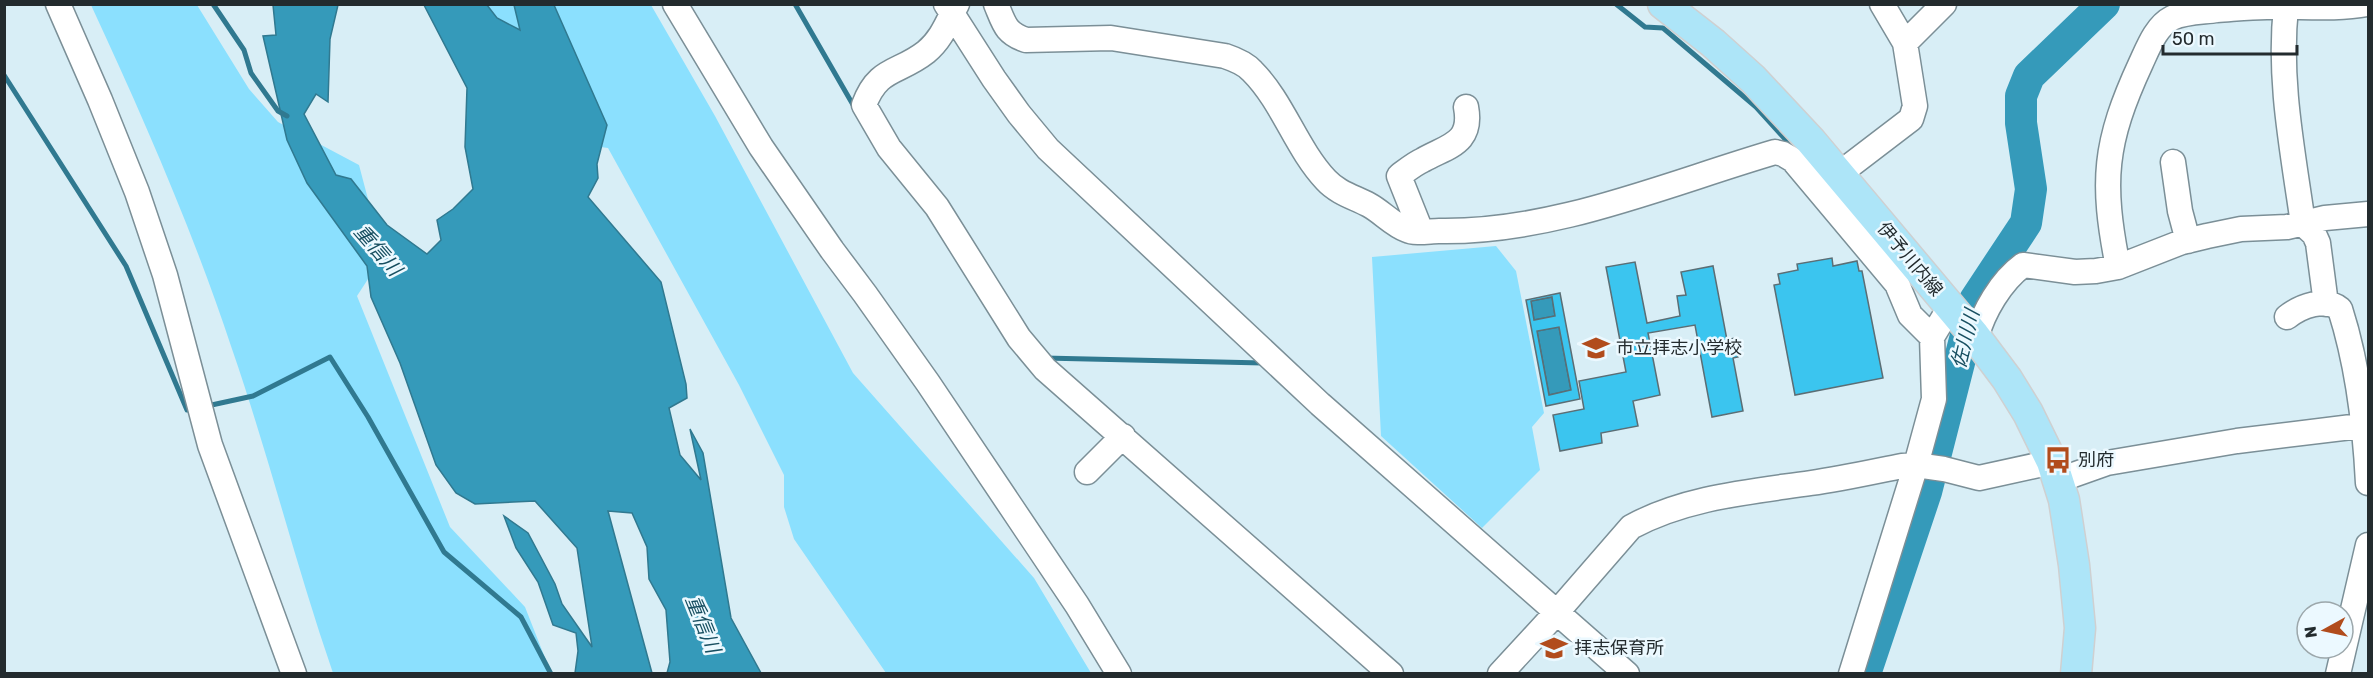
<svg xmlns="http://www.w3.org/2000/svg" width="2373" height="678" font-family="Rubik,'Noto Sans JP',sans-serif">
<style>
.green{fill:#8be0fe}
.water{fill:#359aba;stroke:#307990;stroke-width:1.5}
.lines{fill:none;stroke-linecap:round;stroke-linejoin:round}
.stream{stroke:#307990;stroke-width:5}
.river{stroke:#359aba;stroke-width:32}
.building{fill:#3bc5ef;stroke:#5b6e75;stroke-width:1.5;fill-rule:evenodd}
.minor-casing{stroke:#7b8f97;stroke-width:27}
.major-casing{stroke:#cfd0d1;stroke-width:33}
.minor{stroke:#fff;stroke-width:24}
.major{stroke:#ade5f8;stroke-width:30}
.labels{text-anchor:middle;stroke-width:5;stroke-linejoin:round;paint-order:stroke}
.street-label{font-size:18px;fill:#232b2e;stroke:#ecf9ff}
.poi-label{font-size:18px;fill:#232b2e;stroke:#ecf9ff;text-anchor:start}
.water-label{font-size:20px;font-style:italic;fill:#184f61;stroke:#ecf9ff}
</style>
<rect width="100%" height="100%" fill="#d8eef6"/>
<!-- green -->
<path class="green" d="M91,5H197L249,89L278,122L359,165L383,256L357,296L450,527L525,607L551,673H333C296,566 269,456 232,349C193,231 143,117 91,5Z
M474,5H651L715,116L853,373L1034,578L1091,673H886L794,539L784,507V475L739,385L608,148L569,143Z
M1496,246L1516,271L1544,413L1532,427L1540,470L1482,528L1381,436L1372,257Z"/>
<!-- water -->
<path class="water" d="M273,5H338L330,39L328,102L316,94L304,114L336,175L351,179L387,225L427,254L441,240L437,220L453,209L473,189L465,147L467,88L424,5H487L497,18L520,30L514,5H554L607,125L597,164L598,178L588,197L661,282L686,384L687,398L669,408L680,455L701,480L690,429L703,453L731,618L761,673H667L670,662L666,610L649,579L647,547L632,513L608,511L652,673H575L578,651L576,633L553,625L538,582L516,548L504,516L528,533L555,584L562,604L592,647L577,548L535,501L475,504L456,493L436,465L400,363L371,297L367,266L307,183L287,140L263,36L276,35Z
M1552,297L1555,316L1534,320L1531,301Z
M1559,327L1571,390L1549,395L1537,331Z"/>
<g class="lines">
<!-- stream -->
<path class="stream" d="M213,4L244,50L251,73L278,111L287,116
M795,4L856,110
M1616,4L1645,27L1663,28L1756,107L1795,150
M4,75L126,266L187,410L195,408
M1951,343L1960,354
M1044,358L1263,363
M207,406L253,396L330,357L368,417L444,552L521,617L551,674"/>
<!-- river -->
<path class="river" d="M1865,674L1926,492L1975,300L2026,223L2031,189L2021,123V96L2029,76L2104,4"/>
</g>
<!-- building -->
<path class="building" d="M1832,258L1833,266L1857,261L1859,271H1862L1883,378L1795,395L1774,285L1780,284L1778,274L1798,270L1797,264Z
M1635,262L1647,323L1680,316L1677,296L1686,295L1681,272L1713,266L1727,340L1735,338L1738,357L1733,358L1743,411L1712,417L1695,325L1648,333L1660,395L1633,401L1638,426L1601,433L1602,443L1560,451L1553,415L1584,409L1579,381L1626,372L1606,267Z
M1560,293L1580,399L1546,406L1526,300ZM1552,297L1555,316L1534,320L1531,301ZM1559,327L1571,390L1549,395L1537,331Z"/>
<g class="lines">
<defs>
<path id="minor" d="M58,4L100,100L137,192L165,275L210,445L294,674
M675,4L761,147L832,250L865,294L928,383L1077,605L1119,674
M946,4L994,79L1019,114L1048,149L1320,404L1627,674
M957,4C948,21 942,39 926,52C898,74 878,67 864,105L889,148L937,207L1019,338L1045,369L1391,674
M996,4C1004,23 1005,33 1026,40L1111,38L1225,56C1234,59 1245,63 1252,71C1283,102 1296,148 1326,180C1338,193 1354,197 1369,205C1382,212 1393,225 1407,230C1415,234 1430,231 1439,231C1554,233 1666,184 1775,152L1783,154L1793,160L1897,284L1910,315L1932,337
M1882,4L1905,43
M2286,7C2278,80 2293,152 2303,224L2314,234L2318,243L2326,304
M2173,162L2180,211L2188,241
M1839,174L1911,119L1915,106L1905,43L1944,4
M1421,231L1399,176C1407,170 1414,164 1423,160C1447,146 1473,144 1466,107
M2118,267C2101,181 2104,143 2141,63C2148,48 2156,26 2172,18C2184,12 2203,12 2217,10C2233,9 2250,7 2267,7C2300,6 2334,10 2367,4
M2287,317C2301,306 2325,297 2340,309C2358,365 2365,424 2368,483
M1976,338C1983,312 2001,281 2023,265L2075,272L2096,271L2118,267L2182,242L2207,236L2241,229L2287,227L2325,218L2368,214
M1087,472L1123,436
M2059,480L2107,463L2237,441L2368,425
M1500,674L1558,611L1631,527C1686,497 1750,492 1811,483C1841,479 1872,472 1902,466L1916,465L1944,469L1979,478L2052,462
M1851,674L1916,465L1934,399L1932,337L1950,307
M2338,674L2368,545"/>
<path id="major" d="M1663,4L1713,43L1753,79L1811,141L1974,335L2007,379L2028,413L2052,462L2064,500L2074,565L2080,628L2076,674"/>
</defs>
<!-- minor casing -->
<use href="#minor" class="minor-casing"/>
<!-- major casing -->
<use href="#major" class="major-casing"/>
<!-- minor -->
<use href="#minor" class="minor"/>
<!-- major -->
<use href="#major" class="major"/>
</g>
<!-- icons -->
<defs>
<symbol id="school-bare" viewBox="-9 -9 18 18"><path d="M0-5L7-2L0 1L-7-2ZM-4 1L0 2.5L4 1V4Q0 6-4 4Z" fill="#b14c1c" stroke="#ecf9ff" stroke-width="2.5" paint-order="stroke"/></symbol>
<symbol id="bus-bare" viewBox="-9 -9 18 18"><path d="M-5-6H5V4H4V6H2V4H-2V6H-4V4H-5ZM-3.5-4V0h7V-4ZM-3.5 1.2v1.5H-2V1.2ZM2 1.2v1.5H3.5V1.2Z" fill="#b14c1c" stroke="#ecf9ff" stroke-width="2.5" paint-order="stroke"/></symbol>
</defs>
<g fill-rule="evenodd">
<use href="#school-bare" x="1577" y="329" width="38" height="38"/>
<use href="#bus-bare" x="2039" y="441" width="38" height="38"/>
<use href="#school-bare" x="1535" y="629" width="38" height="38"/>
</g>
<g class="labels">
<!-- street labels -->
<g class="street-label">
<text transform="translate(1910 259) rotate(50)" y="6">伊予川内線</text>
</g>
<!-- poi labels -->
<g class="poi-label">
<text x="1616" y="354">市立拝志小学校</text>
<text x="2078" y="466">別府</text>
<text x="1574" y="654">拝志保育所</text>
</g>
<!-- water labels -->
<g class="water-label">
<text transform="translate(378 250) rotate(49)" y="7">重信川</text>
<text transform="translate(1965 339) rotate(-76)" y="7">佐川川</text>
<text transform="translate(703 624) rotate(68)" y="7">重信川</text>
</g>
</g>
<!-- border -->
<rect width="2373" height="678" fill="none" stroke="#232b2e" stroke-width="12"/>
<!-- north arrow -->
<g transform="translate(2325 630) rotate(262)"><circle r="28" fill="#ecf9ff" stroke="#9ca7ab" stroke-width="1.5"/>
<path d="M0-4.5L10 22L0 15L-10 22Z" fill="#b14c1c"/>
<text y="-9" font-size="16" font-weight="bold" text-anchor="middle" fill="#232b2e">N</text>
</g>
<!-- scale -->
<path d="M2163 45v9h134v-9" fill="none" stroke="#232b2e" stroke-width="3"/>
<text x="2172" y="45" font-size="18" fill="#232b2e" stroke="#ecf9ff" stroke-width="4.5" paint-order="stroke">50 m</text>
</svg>
